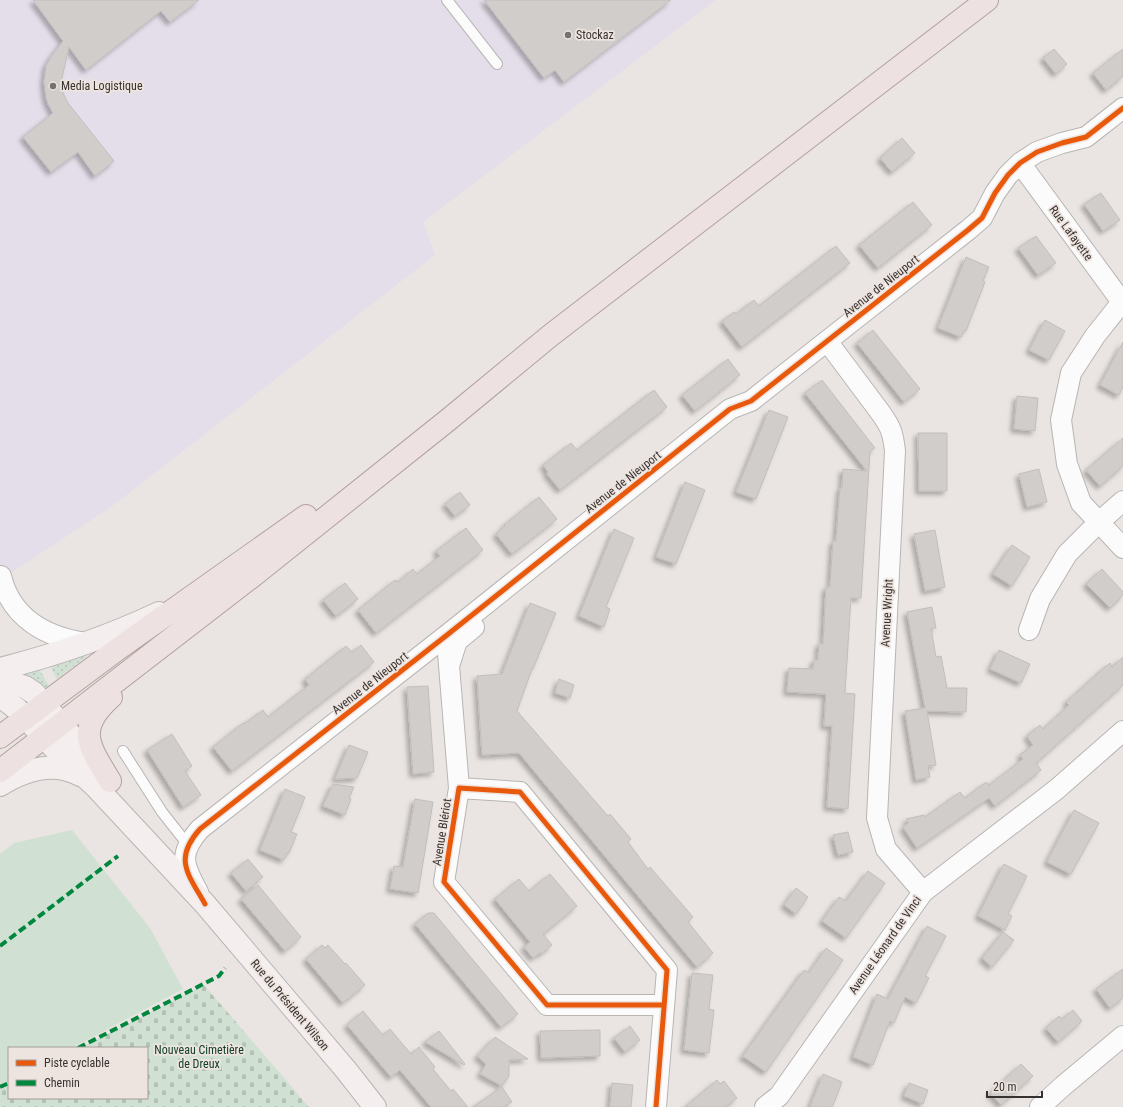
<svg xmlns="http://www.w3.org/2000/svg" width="1123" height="1107" font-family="'Roboto Condensed',sans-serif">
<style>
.industrial{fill:#e3dee9}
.grass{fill:url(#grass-dots)}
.cemetery{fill:url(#cemetery-stones)}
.garden{fill:#d0e1d3}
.building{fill:#d0cdca;stroke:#c2bebd;filter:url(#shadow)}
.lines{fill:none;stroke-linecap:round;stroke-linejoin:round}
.service-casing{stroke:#b8b5b3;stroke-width:12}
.minor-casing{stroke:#b8b5b3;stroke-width:22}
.secondary-casing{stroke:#b8b5b3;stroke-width:24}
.primary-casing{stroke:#b3a19e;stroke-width:24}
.service{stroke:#fcfbfb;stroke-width:10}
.minor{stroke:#fcfbfb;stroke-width:20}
.secondary{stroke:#f4efee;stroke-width:22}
.primary{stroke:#ede2e1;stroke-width:22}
.quiet{stroke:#00873e;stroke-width:4;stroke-dasharray:8 4;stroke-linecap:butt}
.cycleway-casing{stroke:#eee4df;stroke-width:8}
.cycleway{stroke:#e8590c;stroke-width:5}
.poi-dot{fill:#75716e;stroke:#eee4df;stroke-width:1.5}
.labels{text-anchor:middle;stroke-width:3.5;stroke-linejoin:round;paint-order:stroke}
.poi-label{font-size:12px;fill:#363230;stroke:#eee4df;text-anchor:start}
.street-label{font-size:12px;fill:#363230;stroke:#eee4df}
.park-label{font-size:12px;fill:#0f4028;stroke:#eee4df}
</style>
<defs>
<pattern id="grass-dots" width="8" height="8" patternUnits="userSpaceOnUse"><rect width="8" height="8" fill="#d0e1d3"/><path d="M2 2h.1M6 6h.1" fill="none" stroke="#b3c2b5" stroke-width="1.8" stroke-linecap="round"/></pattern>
<pattern id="cemetery-stones" width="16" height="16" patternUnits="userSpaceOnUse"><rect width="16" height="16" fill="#d0e1d3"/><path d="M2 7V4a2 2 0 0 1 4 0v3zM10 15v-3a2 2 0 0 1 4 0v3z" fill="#b3c2b5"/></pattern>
<filter id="shadow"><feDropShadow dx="-3.5" dy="3.5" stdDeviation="2" flood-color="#0004"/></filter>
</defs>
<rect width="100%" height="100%" fill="#eae5e2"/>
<!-- industrial -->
<path class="industrial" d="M0,0H716L423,222L435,255L111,507L0,580Z"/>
<!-- grass -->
<path class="grass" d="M85,652L87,655L86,657L57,679L47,661Z
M37,665L49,686L40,693L10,674Z"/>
<!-- cemetery -->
<path class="cemetery" d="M204,985L309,1107H0V1089L9,1084V1098H147V1048H80Z"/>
<!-- garden -->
<path class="garden" d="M72,830L150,928L183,989L72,1048H9V1081L0,1086V854L14,843Z"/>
<!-- building -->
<path class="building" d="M33,0H199L170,22L161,11L86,70L69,47L62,78L63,93L68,103L114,161L95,176L78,152L51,172L23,137L53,113L48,104L46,97L44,82L45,75L46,66L51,57L63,41Z
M484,0H671L564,82L555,70L544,78Z
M1054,49L1067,64L1056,74L1043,58Z
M1123,49V76L1106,90L1093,73Z
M902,138L915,153L892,172L880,158Z
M1101,193L1120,220L1103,231L1084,204Z
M913,202L932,225L878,268L859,245Z
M1036,236L1056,263L1038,275L1018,248Z
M836,246L850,263L742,347L722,321L734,312L736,314L754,300L759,306Z
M966,257L989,267L983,281L985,282L966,331L964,330L961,337L938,328Z
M1045,320L1065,331L1049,360L1029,350Z
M873,330L920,389L904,402L857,343Z
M1123,342V387L1119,395L1100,385Z
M728,359L740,375L695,411L682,395Z
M822,380L875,448L870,451L861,598H851L845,693L855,694L848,809L827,807L832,726H824L826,694L787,692L789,668L813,669L814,660H818L819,643L823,644L826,587H830L833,541H836L840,488H842L843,469L867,471L805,393Z
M654,390L667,407L560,490L547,474L548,472L543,465L571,443L577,450Z
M1017,396L1038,398L1035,431L1014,429Z
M769,410L788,417L756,499L736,492Z
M918,433H947V491H919Z
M1123,438V466L1100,486L1086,470Z
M1039,469L1047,502L1027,507L1019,474Z
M685,482L705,490L676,564L656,557Z
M460,492L470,505L455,516L445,504Z
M539,497L557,519L512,554L496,534L505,526L504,525Z
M466,528L483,550L376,633L358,610L395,580L398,582L413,569L417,574L440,556L436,551Z
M614,529L634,538L606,607L610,609L604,627L579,616Z
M935,530L945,587L925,591L914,534Z
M1012,545L1030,557L1012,586L993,574Z
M1102,569L1123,592V595L1110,608L1086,584Z
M345,583L358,599L336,616L323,600Z
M530,603L556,613L533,669H532L517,711L608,816L610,814L631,839L628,842L648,869L650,867L693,917L688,922L713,953L697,967L519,753L482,755L477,676L502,674Z
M932,607L936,628H931L936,657L941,656L947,688H967L966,712L927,711L936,765L928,766L930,777L916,780L905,711L925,708L907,612Z
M361,645L374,662L232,771L213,747L243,723L244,724L263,710L268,717L309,685L305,679L346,646L352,652Z
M999,650L1030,664L1021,683L990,669Z
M1123,657V685L1036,763L1041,770L995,806L989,798L917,848L903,827L909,823L906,819L924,815L925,817L960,792L965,798L986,782L989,785L1023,759L1020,755L1033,745L1027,736L1040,725L1043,729L1069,705L1066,702L1105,667L1110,663L1112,667Z
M559,679L574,685L570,698L555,693Z
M428,686L434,772L413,774L407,687Z
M172,734L192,766L185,771L201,795L183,807L147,750Z
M349,745L368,752L357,778L335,779Z
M333,784L354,787L349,798L351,799L345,815L323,806Z
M285,789L305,797L291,832L297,834L289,853H287L284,860L260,850Z
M415,799L433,802L418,893L390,889L394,866L403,867Z
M1074,810L1099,823L1071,874L1047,862Z
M848,832L853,852L838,855L833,835Z
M248,859L263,877L246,891L231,873Z
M1004,864L1027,876L1008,914L1012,916L1005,930L978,916Z
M868,871L885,883L846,938L822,921L839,897L846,901Z
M550,874L577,906L543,934L552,945L541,954L540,953L533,958L524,947L530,942L495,899L519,879L529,891Z
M258,885L301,937L285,951L241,899Z
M796,888L808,897L796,914L784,905Z
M428,913H434L518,1014L501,1027L415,924Z
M927,926L946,936L925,976L929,978L916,1003L905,997L894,1023L890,1021L873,1065L853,1057L877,994L888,999Z
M1003,932L1014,940L992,967L982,958Z
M322,945L325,948L328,945L345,964L346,963L365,985L343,1003L306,959Z
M826,948L843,960L766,1072L744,1057H742L804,970L809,973Z
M1123,969V998L1110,1008L1096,989Z
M692,973L713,975L709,1009L714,1010L709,1053L684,1050Z
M1073,1010L1082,1021L1058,1042L1046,1028L1059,1016L1062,1019Z
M363,1011L383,1035L390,1029L411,1054L419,1047L435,1067L433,1069L451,1091L453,1089L468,1107H431L400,1070L391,1077L347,1025Z
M630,1026L640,1040L625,1052L614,1038Z
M600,1030V1056L541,1058L540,1031Z
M439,1031L465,1064L464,1065L425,1042Z
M495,1037L528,1059L509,1060V1076L502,1086L480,1074L486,1064L477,1056Z
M1021,1064L1033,1076L1001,1105L990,1093Z
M823,1074L842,1082L836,1098L832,1107H810Z
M717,1080L720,1084L724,1081L737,1098L725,1107H685Z
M612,1083L633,1085L631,1107H610Z
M909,1083L928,1090L923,1104L904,1096Z
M502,1087L512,1102L503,1107H473Z"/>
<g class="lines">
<defs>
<path id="service" d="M447,0L497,64
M123,751L162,812L188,845"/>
<path id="minor" d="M1020,163L1122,302H1123
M1122,302L1095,336L1071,373L1061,420L1067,464L1081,503L1123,548
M827,341L880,412C891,427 893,433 895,451L877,818L886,849L923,892
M1,576C11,618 46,637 86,643
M1029,630L1040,599L1067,554L1099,522L1123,501
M448,653L459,788
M449,666L457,641L474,627
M198,892C183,865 178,854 200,829L447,635L730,409L751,401L968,230L982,218L995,193L1008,175L1020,163L1037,152L1062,143L1086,137L1123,108
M656,1107L667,970L520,792L459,788L444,882L547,1005H664
M765,1107L779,1096L923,892L1057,789L1123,731
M1040,1107L1063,1086L1123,1036"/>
<path id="secondary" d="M0,669C55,655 108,637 159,613
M0,679L25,687L34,693L99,768
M0,696L17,709L59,753L96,787L205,904L346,1070L375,1107
M0,785C24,770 53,760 80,775"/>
<path id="primary" d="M0,737L122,646L306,516
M0,771L254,575L448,420L551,335L987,0
M110,781C89,746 75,729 111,697"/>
</defs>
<!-- service casing -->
<use href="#service" class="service-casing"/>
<!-- minor casing -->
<use href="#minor" class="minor-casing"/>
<!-- secondary casing -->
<use href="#secondary" class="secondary-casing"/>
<!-- primary casing -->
<use href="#primary" class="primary-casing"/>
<!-- service -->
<use href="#service" class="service"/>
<!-- minor -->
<use href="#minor" class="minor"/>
<!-- secondary -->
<use href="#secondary" class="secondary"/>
<!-- primary -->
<use href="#primary" class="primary"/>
<!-- quiet -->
<path class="quiet" d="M0,946L118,856
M78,1048L219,976L225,968
M0,1087L9,1083"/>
<defs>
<path id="cycleway" d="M205,904C188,874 173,859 200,829L447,635L730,409L751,401L968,230L982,218L995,193L1008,175L1020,163L1037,152L1062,143L1086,137L1123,108
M656,1107L667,970L520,792L459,788L444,882L547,1005H664"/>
</defs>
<!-- cycleway casing -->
<use href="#cycleway" class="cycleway-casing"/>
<!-- cycleway -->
<use href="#cycleway" class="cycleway"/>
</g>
<!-- markers -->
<g class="poi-dot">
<circle cx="568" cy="35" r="4"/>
<circle cx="53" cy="86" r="4"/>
</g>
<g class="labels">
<!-- poi labels -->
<g class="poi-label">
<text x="576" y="39">Stockaz</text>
<text x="61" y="90">Media Logistique</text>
</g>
<!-- street labels -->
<g class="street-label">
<text transform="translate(1071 233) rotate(54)" y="4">Rue Lafayette</text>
<text transform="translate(881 286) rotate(-38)" y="4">Avenue de Nieuport</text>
<text transform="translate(623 482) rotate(-38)" y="4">Avenue de Nieuport</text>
<text transform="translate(887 613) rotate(-87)" y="4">Avenue Wright</text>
<text transform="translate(370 683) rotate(-38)" y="4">Avenue de Nieuport</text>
<text transform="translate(442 832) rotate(-81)" y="4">Avenue Blériot</text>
<text transform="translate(885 945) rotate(-55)" y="4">Avenue Léonard de Vinci</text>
<text transform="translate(290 1005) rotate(50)" y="4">Rue du Président Wilson</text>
</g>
<!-- park labels -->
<g class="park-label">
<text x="199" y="1054">Nouveau Cimetière<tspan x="199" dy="14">de Dreux</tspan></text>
</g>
</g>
<!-- legend -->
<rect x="8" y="1047" width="140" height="52" fill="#eee4df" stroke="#a49d99"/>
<rect x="16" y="1060" width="20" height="6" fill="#e8590c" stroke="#a49d99"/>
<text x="44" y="1067" font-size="12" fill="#363230">Piste cyclable</text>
<rect x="16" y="1080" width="20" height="6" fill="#00873e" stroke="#a49d99"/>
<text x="44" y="1087" font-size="12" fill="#363230">Chemin</text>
<!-- scale -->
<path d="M987 1091v6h55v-6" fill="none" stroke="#363230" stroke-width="2"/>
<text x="993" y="1091" font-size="12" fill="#363230" stroke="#eee4df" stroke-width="3" paint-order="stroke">20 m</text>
</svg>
